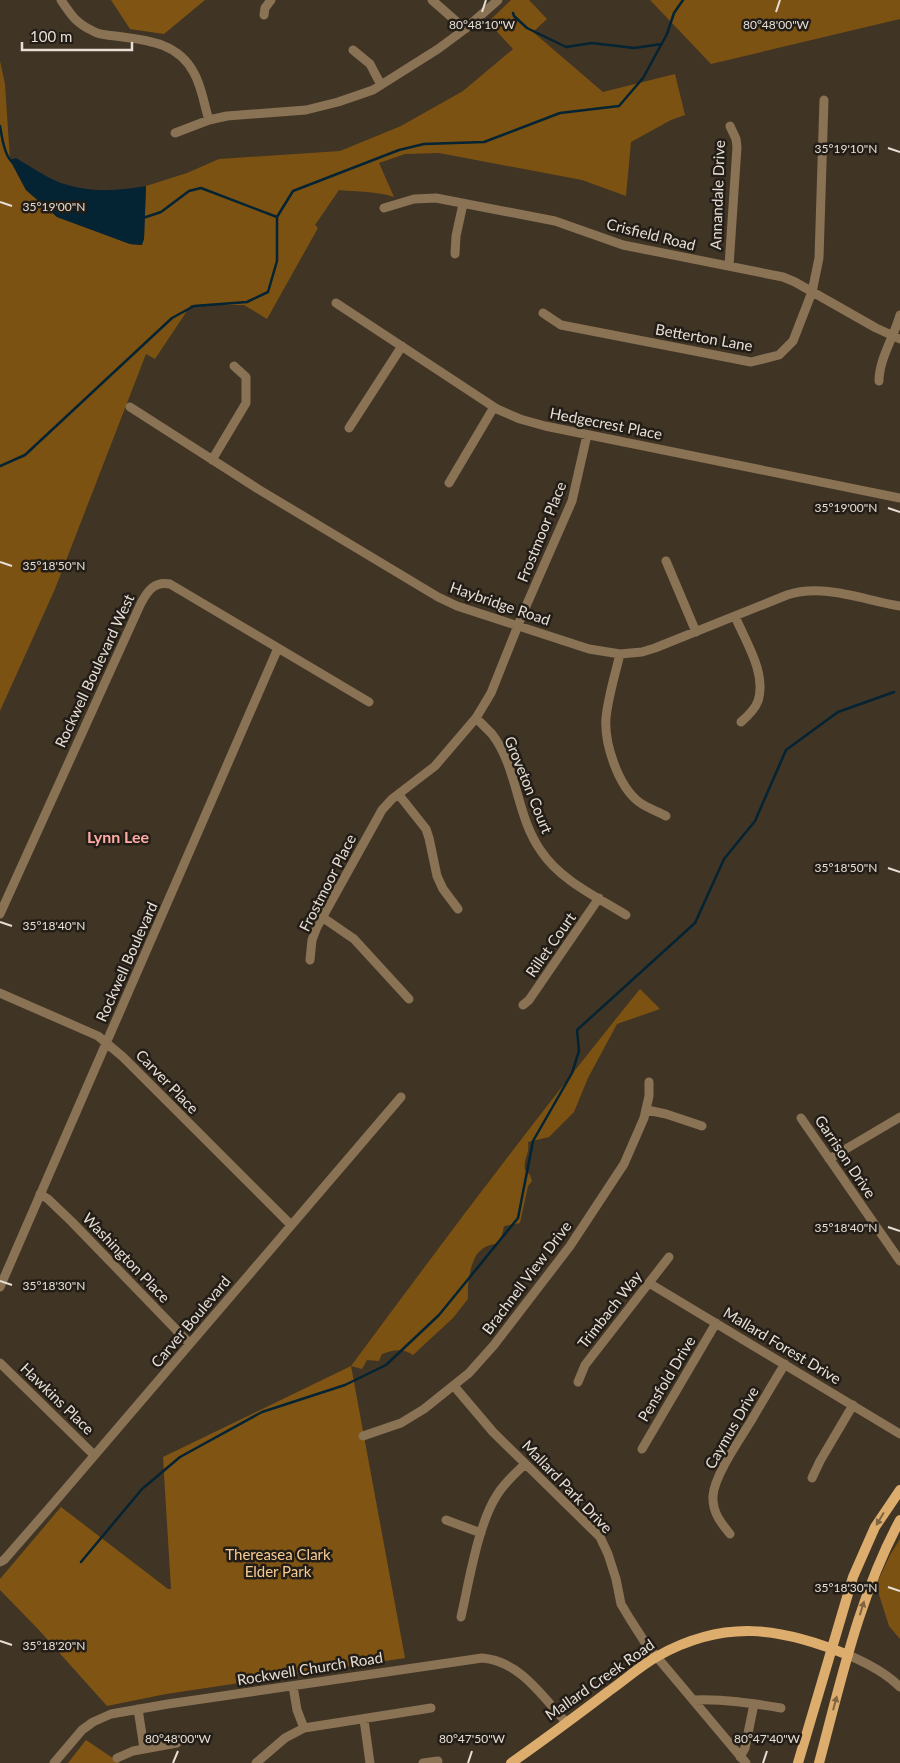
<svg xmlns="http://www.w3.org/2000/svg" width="900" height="1763" font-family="Lato,sans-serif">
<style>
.green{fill:#805514}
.forest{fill:#7c5212}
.water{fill:#042333}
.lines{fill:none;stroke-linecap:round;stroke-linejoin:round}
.stream{stroke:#042333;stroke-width:2.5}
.minor{stroke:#8a7254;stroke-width:9}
.major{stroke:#ddad6d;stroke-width:10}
.oneway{fill:#806542}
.ticks{fill:none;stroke:#e7dfd6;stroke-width:2}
.labels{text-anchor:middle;stroke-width:5;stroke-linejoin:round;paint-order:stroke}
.street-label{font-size:15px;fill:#e7dfd6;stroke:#221d16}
.park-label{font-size:15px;fill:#f7ca92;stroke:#221d16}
.neighbourhood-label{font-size:16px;font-weight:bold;fill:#ffaba4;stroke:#221d16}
.ticks-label{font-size:12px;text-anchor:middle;fill:#e7dfd6;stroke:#221d16;stroke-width:5;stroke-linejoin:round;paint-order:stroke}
</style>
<rect width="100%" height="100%" fill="#403425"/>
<!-- green -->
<path class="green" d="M111,0H205L164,34L130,29Z
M351,1366L405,1658L166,1694L107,1706L38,1629L0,1590V1579L61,1507L168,1589H171L163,1457Z
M86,1740L120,1763H68Z"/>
<!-- forest -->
<path class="forest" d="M511,0H529L547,19L533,32L603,92L675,74L685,115L671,120L631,142L626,196L582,180L439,153L405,154L379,163L394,197C377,191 357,192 339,190L315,225L318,228L267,319L244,305H191L155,359L146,354L55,589L0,711V61L5,84L10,160L26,190L57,217L130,244L141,245L144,239L146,186L187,173L219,159L340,151L401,126L463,91L513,49L488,22Z
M650,0H900V19L711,64Z
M640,989L660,1009L617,1024L588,1078L574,1112L549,1137L528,1142C530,1154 523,1159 525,1170L530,1175L532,1181L528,1186L520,1223L504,1226C499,1253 494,1238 480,1251C470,1259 467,1287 468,1299L453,1318L413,1355C402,1348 394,1350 382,1354L379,1361L367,1360L362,1369L351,1366C445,1239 540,1112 640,989Z
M900,1539V1639L889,1626L876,1585L890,1555Z"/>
<!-- water -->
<path class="water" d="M16,158C30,166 45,177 61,183C91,193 116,191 146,186L144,239L142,245L130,244L57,217L26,190L10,160Z"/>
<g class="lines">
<!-- stream -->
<path class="stream" d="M513,13L514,16L527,28L566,47L592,43L634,48L662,44
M0,126C2,137 4,154 12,162
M143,218L161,212L189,191L201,188L277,217
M0,466L25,455L172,318L194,306L247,302L268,292L277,261V217L293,191L399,150L424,144L484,142L560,113L619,106L643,78L667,34L674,13L683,0
M81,1562L142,1489L180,1457L262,1412L345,1385L386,1365L439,1315L518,1218L533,1141L572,1073L579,1051L577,1030L695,923L724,859L755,821L786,750L838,712L894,692"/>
<!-- minor -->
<path class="minor" d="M61,0C71,15 76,23 93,31C99,35 108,35 115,36C146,40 178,42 194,73C202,87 204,105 209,120
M432,0L465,29
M264,15L265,8L271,0
M353,50L370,64L381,85
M175,133L209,120L227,116L306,110L338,102L373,90L438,49L465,29L498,0
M384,208L414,199L436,198L555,221L623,245L783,277L795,282L876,328L900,339
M455,254L456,236L463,204
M729,266L737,147L736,139L730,126
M336,303L497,409L520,419L545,426L900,498
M543,313L561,325L751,362L779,355L793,341L812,292L819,258L824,100
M879,381C879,359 894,337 900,315
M130,407L258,489L438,597L457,606L589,649L620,654L642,652L655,648L787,595C824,583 863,600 900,606
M349,428L402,346
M212,460L246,403V377L234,366
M449,483L494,407
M666,561L696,632
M735,616C745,641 767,673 758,701C755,709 748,716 741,722
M620,654C615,675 608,697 606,718C604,743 618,786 639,802C647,808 657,811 666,816
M476,718C481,723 487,729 492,734C518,768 516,816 541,851C560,880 597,897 626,915
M399,795L426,829L429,838L437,876L443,889L458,909
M0,914L141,603C148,590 155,581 170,584L369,702
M322,917L354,939L409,999
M310,960L312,940L317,927L382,810L392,799L435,766L476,718L491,693L523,613L572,501L587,435
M0,993L98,1036L123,1057L291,1225
M523,1005L529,1000L599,898
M647,1110L666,1114L702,1126
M801,1118L900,1261
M829,1159L900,1117
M40,1194L48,1199L72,1222L190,1344
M649,1283L900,1434
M0,1287L278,648
M0,1363L94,1455
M578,1382L585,1365L669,1257
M454,1386L493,1432L600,1537L608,1554L616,1579L621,1604L630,1619L646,1644L746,1763
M363,1436L401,1423L424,1409L469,1373L494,1345L570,1246L624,1164L644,1118L649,1096V1082
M642,1449L716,1323
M812,1478L820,1461L853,1405
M446,1520L481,1533
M730,1534C721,1523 712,1512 713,1496C714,1476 740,1439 751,1421C762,1402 773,1383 785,1364
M0,1562L4,1560L52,1505L401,1097
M461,1617C469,1582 478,1524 497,1495C504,1483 515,1474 525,1464
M848,1655C867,1663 885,1672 900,1687
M293,1686L297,1710L304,1728
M694,1700C724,1699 751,1703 781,1708
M138,1709L144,1748
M364,1720L370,1763
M740,1757L745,1748L754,1704
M117,1758L133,1751L177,1743
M54,1763L82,1730L93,1722L111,1714L168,1704L482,1658C520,1661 542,1696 566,1722
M256,1763L285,1738L304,1728L431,1708
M423,1763L438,1761"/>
<!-- major -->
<path class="major" d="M511,1763C544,1740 576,1716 609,1691C625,1680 641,1665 658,1656C724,1619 780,1627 848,1655
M798,1763L853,1577L875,1527L900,1490
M819,1763C841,1681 859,1596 900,1520"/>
</g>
<!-- one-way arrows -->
<defs><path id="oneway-solid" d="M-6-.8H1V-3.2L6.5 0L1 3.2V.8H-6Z" transform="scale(1.25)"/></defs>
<g class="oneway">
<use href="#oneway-solid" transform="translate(880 1519) rotate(121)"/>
<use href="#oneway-solid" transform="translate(862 1608) rotate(-73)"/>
<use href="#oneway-solid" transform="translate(835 1703) rotate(-75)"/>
</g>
<!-- ticks -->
<path class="ticks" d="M482,12L486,0M776,12L780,0M888,148L900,152M0,202L12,206M888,508L900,512M0,562L12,566M888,868L900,872M0,922L12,926M888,1227L900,1231M0,1281L12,1285M888,1587L900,1591M0,1641L12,1645M173,1763L178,1751M468,1763L472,1751M763,1763L767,1751"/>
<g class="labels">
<!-- street labels -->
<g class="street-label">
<text transform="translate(718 195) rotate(-88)" y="5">Annandale Drive</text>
<text transform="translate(651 235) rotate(14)" y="5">Crisfield Road</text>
<text transform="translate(704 338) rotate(10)" y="5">Betterton Lane</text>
<text transform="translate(606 424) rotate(11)" y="5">Hedgecrest Place</text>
<text transform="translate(542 532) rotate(-68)" y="5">Frostmoor Place</text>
<text transform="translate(500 604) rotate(19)" y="5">Haybridge Road</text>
<text transform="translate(95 671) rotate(-65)" y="5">Rockwell Boulevard West</text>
<text transform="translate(528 785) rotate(68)" y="5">Groveton Court</text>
<text transform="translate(328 883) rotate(-63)" y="5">Frostmoor Place</text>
<text transform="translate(551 945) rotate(-55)" y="5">Rillet Court</text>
<text transform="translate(127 962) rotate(-66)" y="5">Rockwell Boulevard</text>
<text transform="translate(167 1082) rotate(46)" y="5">Carver Place</text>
<text transform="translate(845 1157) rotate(56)" y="5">Garrison Drive</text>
<text transform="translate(126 1258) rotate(46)" y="5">Washington Place</text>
<text transform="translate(527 1278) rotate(-53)" y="5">Brachnell View Drive</text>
<text transform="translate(610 1310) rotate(-52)" y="5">Trimbach Way</text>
<text transform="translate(191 1322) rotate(-50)" y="5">Carver Boulevard</text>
<text transform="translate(782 1346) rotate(31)" y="5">Mallard Forest Drive</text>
<text transform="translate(667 1379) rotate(-59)" y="5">Pensfold Drive</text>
<text transform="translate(57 1399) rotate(44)" y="5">Hawkins Place</text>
<text transform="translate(732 1428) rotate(-60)" y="5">Caymus Drive</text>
<text transform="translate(567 1487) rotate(46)" y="5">Mallard Park Drive</text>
<text transform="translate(310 1669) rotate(-9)" y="5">Rockwell Church Road</text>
<text transform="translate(600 1680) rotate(-35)" y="5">Mallard Creek Road</text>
</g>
<!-- park labels -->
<g class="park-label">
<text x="278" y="1560">Thereasea Clark<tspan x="278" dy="17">Elder Park</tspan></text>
</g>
<!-- neighbourhood labels -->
<g class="neighbourhood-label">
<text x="118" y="843">Lynn Lee</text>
</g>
</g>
<g class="ticks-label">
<text x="482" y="29">80°48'10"W</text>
<text x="776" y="29">80°48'00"W</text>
<text x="846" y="153">35°19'10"N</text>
<text x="54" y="211">35°19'00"N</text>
<text x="846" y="512">35°19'00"N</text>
<text x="54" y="570">35°18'50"N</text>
<text x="846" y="872">35°18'50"N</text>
<text x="54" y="930">35°18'40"N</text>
<text x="846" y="1232">35°18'40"N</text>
<text x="54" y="1290">35°18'30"N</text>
<text x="846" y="1592">35°18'30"N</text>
<text x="54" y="1650">35°18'20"N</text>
<text x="178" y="1743">80°48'00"W</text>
<text x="472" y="1743">80°47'50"W</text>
<text x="767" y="1743">80°47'40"W</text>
</g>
<!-- scale -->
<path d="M22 42v8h110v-8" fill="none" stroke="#e7dfd6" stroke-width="2.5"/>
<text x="30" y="42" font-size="15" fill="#e7dfd6" stroke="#221d16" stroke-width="4" paint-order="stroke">100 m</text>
</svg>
